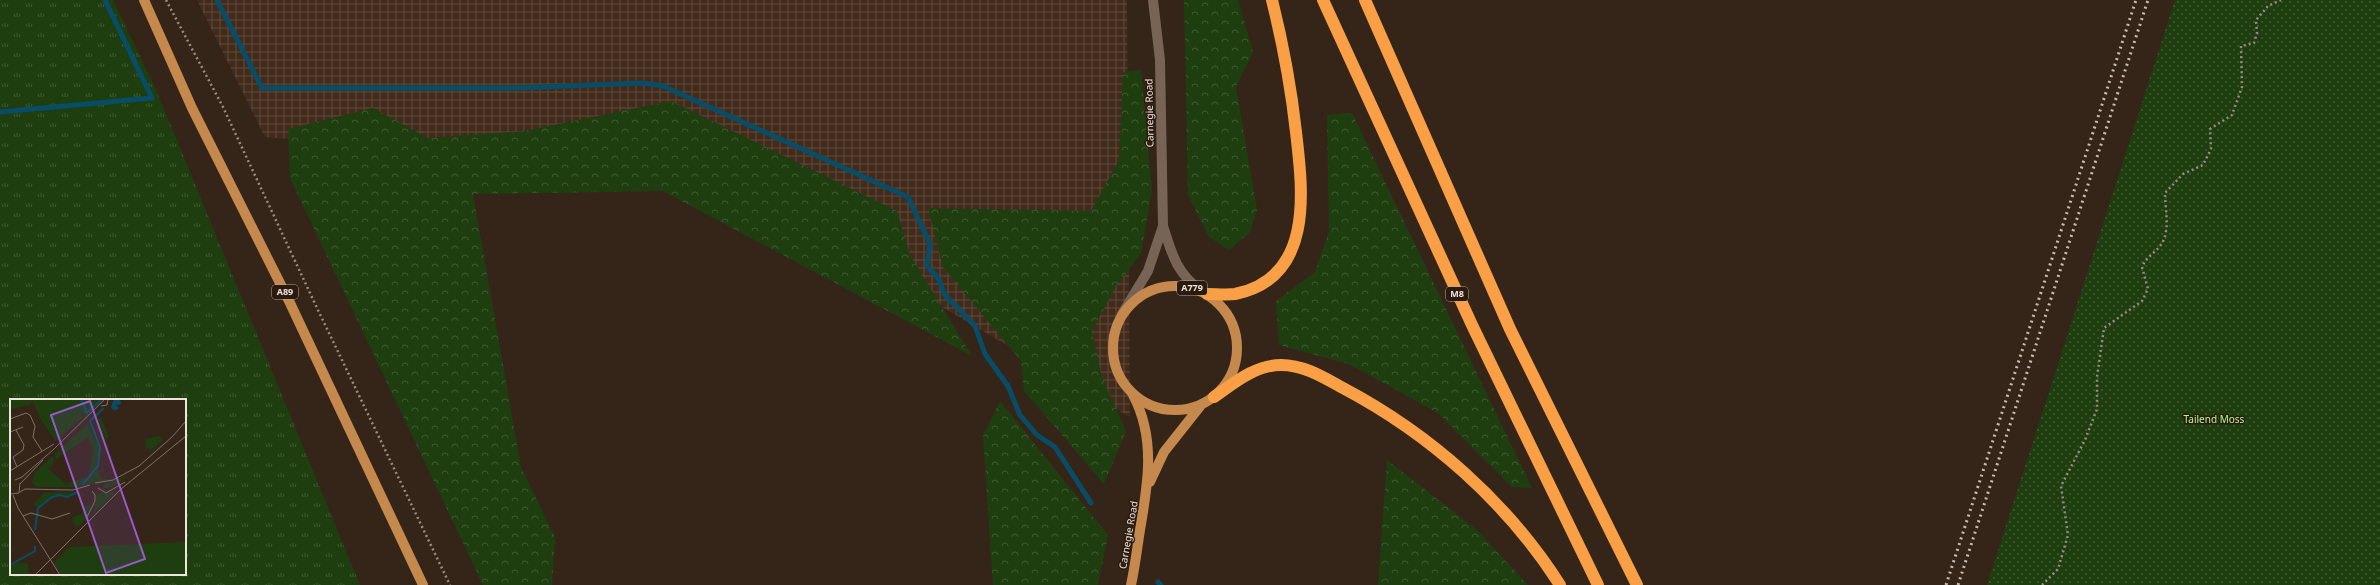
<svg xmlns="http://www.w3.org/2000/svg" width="2380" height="585" font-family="'Noto Sans',sans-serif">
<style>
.industrial{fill:url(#industrial-grid)}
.grass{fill:url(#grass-tufts);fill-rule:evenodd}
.forest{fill:url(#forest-crowns)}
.park{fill:url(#park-dots)}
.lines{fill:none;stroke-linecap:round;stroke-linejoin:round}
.stream{stroke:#084d67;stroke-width:5}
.path{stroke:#998b81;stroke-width:2.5;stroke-dasharray:2 3;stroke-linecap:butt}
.minor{stroke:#786457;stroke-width:10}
.major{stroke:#c5884d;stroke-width:10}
.highway{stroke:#f9a046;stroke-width:12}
.rail{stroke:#c8bcb3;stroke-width:3;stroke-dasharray:2 4;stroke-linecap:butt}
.labels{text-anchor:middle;stroke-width:3;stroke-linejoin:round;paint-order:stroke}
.shield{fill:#2b1b0f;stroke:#b4a89e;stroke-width:1}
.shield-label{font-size:9px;font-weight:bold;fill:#efe4dc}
.street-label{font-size:10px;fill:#efe4dc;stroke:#2b1b0f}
.park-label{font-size:10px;fill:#affb93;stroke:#2b1b0f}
.inset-river{fill:none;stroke:#084d67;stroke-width:2}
.inset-road{fill:none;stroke:#7f7167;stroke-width:1}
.view{fill:#985ac6;fill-opacity:0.15;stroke:#985ac6;stroke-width:2}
.inset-edge{fill:none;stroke:#efe4dc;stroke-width:2}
</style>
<defs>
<pattern id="industrial-grid" width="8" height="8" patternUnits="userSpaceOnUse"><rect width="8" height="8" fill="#422b1b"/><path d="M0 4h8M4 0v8" fill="none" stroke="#5e4a3c"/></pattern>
<pattern id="grass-tufts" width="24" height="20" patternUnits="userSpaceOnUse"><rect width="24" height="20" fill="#1e3e10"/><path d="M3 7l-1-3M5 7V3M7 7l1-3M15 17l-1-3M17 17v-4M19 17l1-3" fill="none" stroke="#3f5a32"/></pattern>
<pattern id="forest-crowns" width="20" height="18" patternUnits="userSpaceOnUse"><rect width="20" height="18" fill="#1e3e10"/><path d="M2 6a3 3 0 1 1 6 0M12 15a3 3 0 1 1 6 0" fill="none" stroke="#3f5a32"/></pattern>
<pattern id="park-dots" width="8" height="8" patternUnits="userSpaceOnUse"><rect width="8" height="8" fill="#1e3e10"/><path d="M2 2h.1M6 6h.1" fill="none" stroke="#3f5a32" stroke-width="1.8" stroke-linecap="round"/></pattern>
</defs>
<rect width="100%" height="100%" fill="#352519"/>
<!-- industrial -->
<path class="industrial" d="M197,0H1127L1130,417L720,177L265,137Z"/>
<!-- grass -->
<path class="grass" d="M0,0H113L157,92L360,585H0ZM11,400H185V574H11Z"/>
<!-- forest -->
<path class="forest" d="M1184,0H1238L1253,52L1236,87L1257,210L1250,232L1229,250L1209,237L1188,195Z
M1141,70L1152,191L1141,253L1116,286L1092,331L1102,377L1126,431L1104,484L1024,391L1021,361L943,267L928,208L1091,211L1119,160L1123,72Z
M671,101L897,211L910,255L972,356L663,191L473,194L521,467L555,537L552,585H483L290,178L288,129L373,108L428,138L525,131Z
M1352,113L1532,488L1512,487L1438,413L1349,364L1279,345L1276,301L1315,272L1329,232L1327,115Z
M1000,401L1108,535L1098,585H993L983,436Z
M1387,460L1477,530L1528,585H1378Z"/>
<!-- park -->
<path class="park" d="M2175,0H2380V585H1987Z"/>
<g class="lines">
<!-- stream -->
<path class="stream" d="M217,0L262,88H514L643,83L663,86L908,197L930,244L927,266L938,278L945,295L975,326L985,354L1008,386L1020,415L1037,435L1055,447L1091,503
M0,112L152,98L105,0
M1158,582L1161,585"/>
<!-- path -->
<path class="path" d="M166,0L223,107L317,308L450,585
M2042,585L2058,569L2068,535L2061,486L2085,440L2097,409V377L2104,328L2142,301L2148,289L2142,267C2146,257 2154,254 2160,246C2171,233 2165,209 2165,193L2183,174L2203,165L2211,149L2210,129L2232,115L2242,87L2241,46L2254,43L2257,33L2256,20L2268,6L2281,0"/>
<!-- minor -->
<path class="minor" d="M1163,226C1172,254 1176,272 1200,290
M1122,314L1148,271L1163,226L1160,60L1153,0"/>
<!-- major -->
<path class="major" d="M144,0L192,108L290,303L423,585
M1113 348a62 62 0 1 1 124 0a62 62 0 1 1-124 0Z
M1150,482L1164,452L1202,404
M1131,585C1135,567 1137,549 1140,530C1148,484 1156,438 1133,395"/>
<!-- highway -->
<path class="highway" d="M1323,0L1472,325L1598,585
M1365,0L1510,329L1637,585
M1207,294C1216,294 1226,295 1235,294C1314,278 1303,192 1296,132C1291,87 1283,44 1272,0
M1214,397C1234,383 1255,365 1281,365C1304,365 1323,377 1343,388C1430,434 1507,502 1560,585"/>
<!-- rail -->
<path class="rail" d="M1946,585L2136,0
M1958,585L2148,0"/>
</g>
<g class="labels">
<!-- shield labels -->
<g class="shield">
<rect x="1177" y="281" width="30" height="14" rx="3"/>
<rect x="272" y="285" width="26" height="14" rx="3"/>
<rect x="1446" y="287" width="22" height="14" rx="3"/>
</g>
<g class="shield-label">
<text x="1192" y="291">A779</text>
<text x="285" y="295">A89</text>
<text x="1457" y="297">M8</text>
</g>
<!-- street labels -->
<g class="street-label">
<text transform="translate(1149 113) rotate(-91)" y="4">Carnegie Road</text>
<text transform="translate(1128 535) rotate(-80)" y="4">Carnegie Road</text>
</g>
<!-- park labels -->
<g class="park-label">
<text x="2214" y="423">Tailend Moss</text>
</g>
</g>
<!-- overview -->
<g transform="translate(10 399)">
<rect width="176" height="176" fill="#352519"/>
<path d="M22,0H93L46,42L31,21Z" fill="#1e3e10"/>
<path d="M91,18L99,38L96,42L87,21ZM78,24L89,49L87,67L79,75L83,51L78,38L46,60L45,55ZM149,37L152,41L141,51L135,48L136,40ZM43,57L44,64L38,70L56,85L76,78L70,88H27L22,84L24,75ZM88,69L91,80H102L73,87ZM120,75L105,87L92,90L94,86ZM68,93L57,98L54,95L41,97L28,108L23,106L34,94ZM103,93L104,95L83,115L87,95ZM81,105L76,119L66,129L62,119L73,114L72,108Z" fill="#1e3e10"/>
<path d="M8,163L18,165L19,176H0V168Z" fill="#1e3e10"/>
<path d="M0,0H22L23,1L19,6L4,10L0,9ZM176,143V176H51L44,164L59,148Z" fill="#1e3e10"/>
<path d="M104,0H110L111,5L106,6L109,9L104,12L101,8Z" fill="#084d67"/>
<path class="inset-river" d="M71,0L77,14L92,0M72,86L88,67L90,48L80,22L94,9M25,131L28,109L42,98L50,96L57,98L68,93M0,166L25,152V147"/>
<path class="inset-road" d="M91,7L97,6L98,0M0,20L16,14L20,16L25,27L23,38L32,52M6,31L14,46L13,51L3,58L7,68M0,33L13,28M0,72L44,45M5,81L12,78L44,50L95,0M85,84L103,81L129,67L162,38L176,22M10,85L33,61M88,89L96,94L115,83M10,93L15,90L63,91L80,86M0,95L9,94L10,84M3,96L8,109L50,176M13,117L21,114L42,120L60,114M76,120L85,102V96L82,92M25,176L111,90L176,37"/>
<path class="view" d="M80,2L135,160L96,174L41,16Z"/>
<rect width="176" height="176" class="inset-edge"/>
</g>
</svg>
